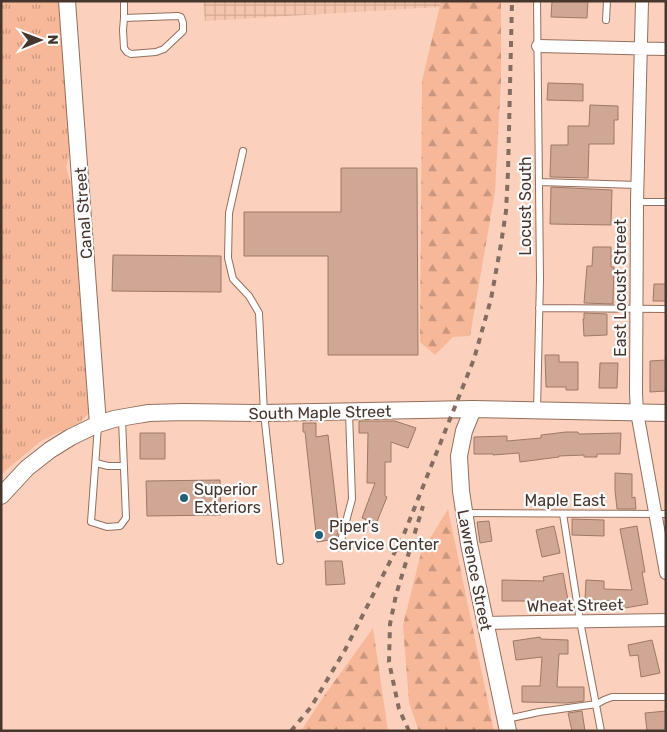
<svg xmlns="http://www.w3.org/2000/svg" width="667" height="732" font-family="Rubik,sans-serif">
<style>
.industrial{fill:url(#industrial-grid)}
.grass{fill:url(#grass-tufts)}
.forest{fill:url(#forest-firs)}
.building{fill:#cfa794;stroke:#9e7966}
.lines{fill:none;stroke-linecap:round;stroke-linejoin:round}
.service-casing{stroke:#946f5d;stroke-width:8}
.minor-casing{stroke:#946f5d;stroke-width:14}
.tertiary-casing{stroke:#946f5d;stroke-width:18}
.service{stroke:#fff;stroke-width:6}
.minor{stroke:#fff;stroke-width:12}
.tertiary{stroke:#fff;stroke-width:16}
.rail{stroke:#866d61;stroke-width:4;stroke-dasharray:6 6;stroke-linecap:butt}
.poi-dot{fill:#235f77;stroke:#fcfcfc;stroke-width:2}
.labels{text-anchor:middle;stroke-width:4.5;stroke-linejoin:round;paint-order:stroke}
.street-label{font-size:16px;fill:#46362e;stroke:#fcfcfc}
.poi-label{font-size:16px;fill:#46362e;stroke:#fcfcfc;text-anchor:start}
</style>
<defs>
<pattern id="industrial-grid" width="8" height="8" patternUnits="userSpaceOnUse" patternTransform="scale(1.25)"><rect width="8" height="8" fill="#f6c5ad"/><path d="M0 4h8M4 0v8" fill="none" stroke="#d4aa95"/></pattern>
<pattern id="grass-tufts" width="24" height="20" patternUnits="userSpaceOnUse" patternTransform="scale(1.25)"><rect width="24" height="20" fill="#f7b899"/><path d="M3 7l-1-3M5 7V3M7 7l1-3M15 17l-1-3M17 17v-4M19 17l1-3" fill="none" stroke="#ca967d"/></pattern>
<pattern id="forest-firs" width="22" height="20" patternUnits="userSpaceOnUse" patternTransform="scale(1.25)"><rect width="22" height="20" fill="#f7b899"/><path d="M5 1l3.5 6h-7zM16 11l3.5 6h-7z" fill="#ca967d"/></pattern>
</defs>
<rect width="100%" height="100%" fill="#fbd1bd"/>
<!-- industrial -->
<path class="industrial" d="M203,1H440V7L205,21Z"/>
<!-- grass -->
<path class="grass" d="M1,1H62L72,144L66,167L78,207L89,390L88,414L79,423L41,441L5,471L1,475Z"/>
<!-- forest -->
<path class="forest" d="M441,1H501V80L495,192L470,336L453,337L435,355L420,342L422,81Z
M448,509L494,731H419L409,703L403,625L421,553Z
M373,628L388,731H301L324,696Z"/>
<!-- building -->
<path class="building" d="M552,1H588L587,18L551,17Z
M548,83L583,84V101L547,100Z
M590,105L618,106V120H614V144H589L588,178L550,177L551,145H568V126H589Z
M341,168H417L418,355H328V256H244V212H341Z
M551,187L612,190L611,225L550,224Z
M593,247H611V267H614L613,304L584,303L587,266H592Z
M113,255L221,256V292L112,291Z
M654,284H666V301H653Z
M584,313L607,314V335L584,336L583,319H584Z
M545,355H559V362H578V390H566V387H546Z
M666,360V391L650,392V361Z
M600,363H618L617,388H599Z
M359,421H395L416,428L408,448L391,442V462H385V496L387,497L376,524L362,518L375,483H367L368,433H359Z
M303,423H316V437L328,435L339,529L336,539L317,542L305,432H303Z
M566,432H578L579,434L621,433L620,454H597V457H584V455L559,456V457L520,462L519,453L493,455V454H474V437L507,436V441L541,438V435Z
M140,433H165V459H140Z
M615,473L632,474V498L635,497L636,509H617L615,490Z
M220,480L221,515L147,516L146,481Z
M572,519L604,520V536L572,535Z
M489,521L492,541L480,543L477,522Z
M554,526L560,553L542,557L536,530Z
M637,526L645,572H642L648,604L625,608H613V601L585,600L586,580L604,581V589L632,590L620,529Z
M325,561H342L345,584L326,585Z
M563,573L568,600L549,604V603L529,601H502V580L544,581L543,577Z
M540,637L541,639L568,640V654H559L557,687H584V701L567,703L522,702V686H540L542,657L516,660L513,641Z
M652,640L660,673L641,677L638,655L630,656L628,645Z
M582,711L585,731H572L568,713Z
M666,711V731H647L645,713Z"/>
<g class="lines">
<defs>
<path id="service" d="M124,1V18L123,30L124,48L127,52L131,54L156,52L164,49L183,31V23L181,17L178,16L124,18
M606,20L607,1
M243,151L229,213L228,258L233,279L249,296L259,313L264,413L280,561
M539,182L638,185
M637,202H666
M539,308L666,309
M537,410L540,279L537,1
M98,426L91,522L107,527L120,526L126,518L122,419
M96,463L108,466H124
M465,513L666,514
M563,514L580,621L601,731
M340,544L352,499L349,413
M507,719L539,712L597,704L604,700L612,697H666"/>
<path id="minor" d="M642,1L637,202L636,393L637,412L666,573
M538,46L666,49
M485,623L666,620"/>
<path id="tertiary" d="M67,1L98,424
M473,409L464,431L459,456L461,491L469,544L508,731
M1,496L27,468L50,450L71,437L98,424L114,419L131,416L149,413L184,412L264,413L473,409L666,413"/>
</defs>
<!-- service casing -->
<use href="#service" class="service-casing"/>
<!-- minor casing -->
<use href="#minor" class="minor-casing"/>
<!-- tertiary casing -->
<use href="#tertiary" class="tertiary-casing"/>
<!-- service -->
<use href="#service" class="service"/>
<!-- minor -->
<use href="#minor" class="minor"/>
<!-- tertiary -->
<use href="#tertiary" class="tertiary"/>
<!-- rail -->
<path class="rail" d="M291,731L311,707L345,650L404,534L474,359L491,299L501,244L506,211L508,172L512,1
M409,731L399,709L389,662L390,624L396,595L423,506"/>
</g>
<!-- markers -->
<g class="poi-dot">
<circle cx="184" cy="498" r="5"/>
<circle cx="319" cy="535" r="5"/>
</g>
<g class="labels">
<!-- street labels -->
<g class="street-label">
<text transform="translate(525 206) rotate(-90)" y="6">Locust South</text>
<text transform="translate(83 213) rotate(-94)" y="6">Canal Street</text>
<text transform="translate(620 288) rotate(-90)" y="6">East Locust Street</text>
<text transform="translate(320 412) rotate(-1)" y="6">South Maple Street</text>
<text x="565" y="506">Maple East</text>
<text transform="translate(475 570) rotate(79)" y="6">Lawrence Street</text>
<text transform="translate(575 605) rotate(-1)" y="6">Wheat Street</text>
</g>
<!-- poi labels -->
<g class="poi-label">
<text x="194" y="495">Superior<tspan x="194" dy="18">Exteriors</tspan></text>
<text x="329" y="532">Piper's<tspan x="329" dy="18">Service Center</tspan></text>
</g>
</g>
<!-- border -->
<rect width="667" height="732" fill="none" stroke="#46362e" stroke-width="5"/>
<!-- north arrow -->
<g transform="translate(40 40) rotate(89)" stroke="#fcfcfc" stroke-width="4" paint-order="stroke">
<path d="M0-4L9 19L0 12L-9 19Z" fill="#46362e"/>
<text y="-8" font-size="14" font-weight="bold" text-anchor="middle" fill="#46362e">N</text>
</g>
</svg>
